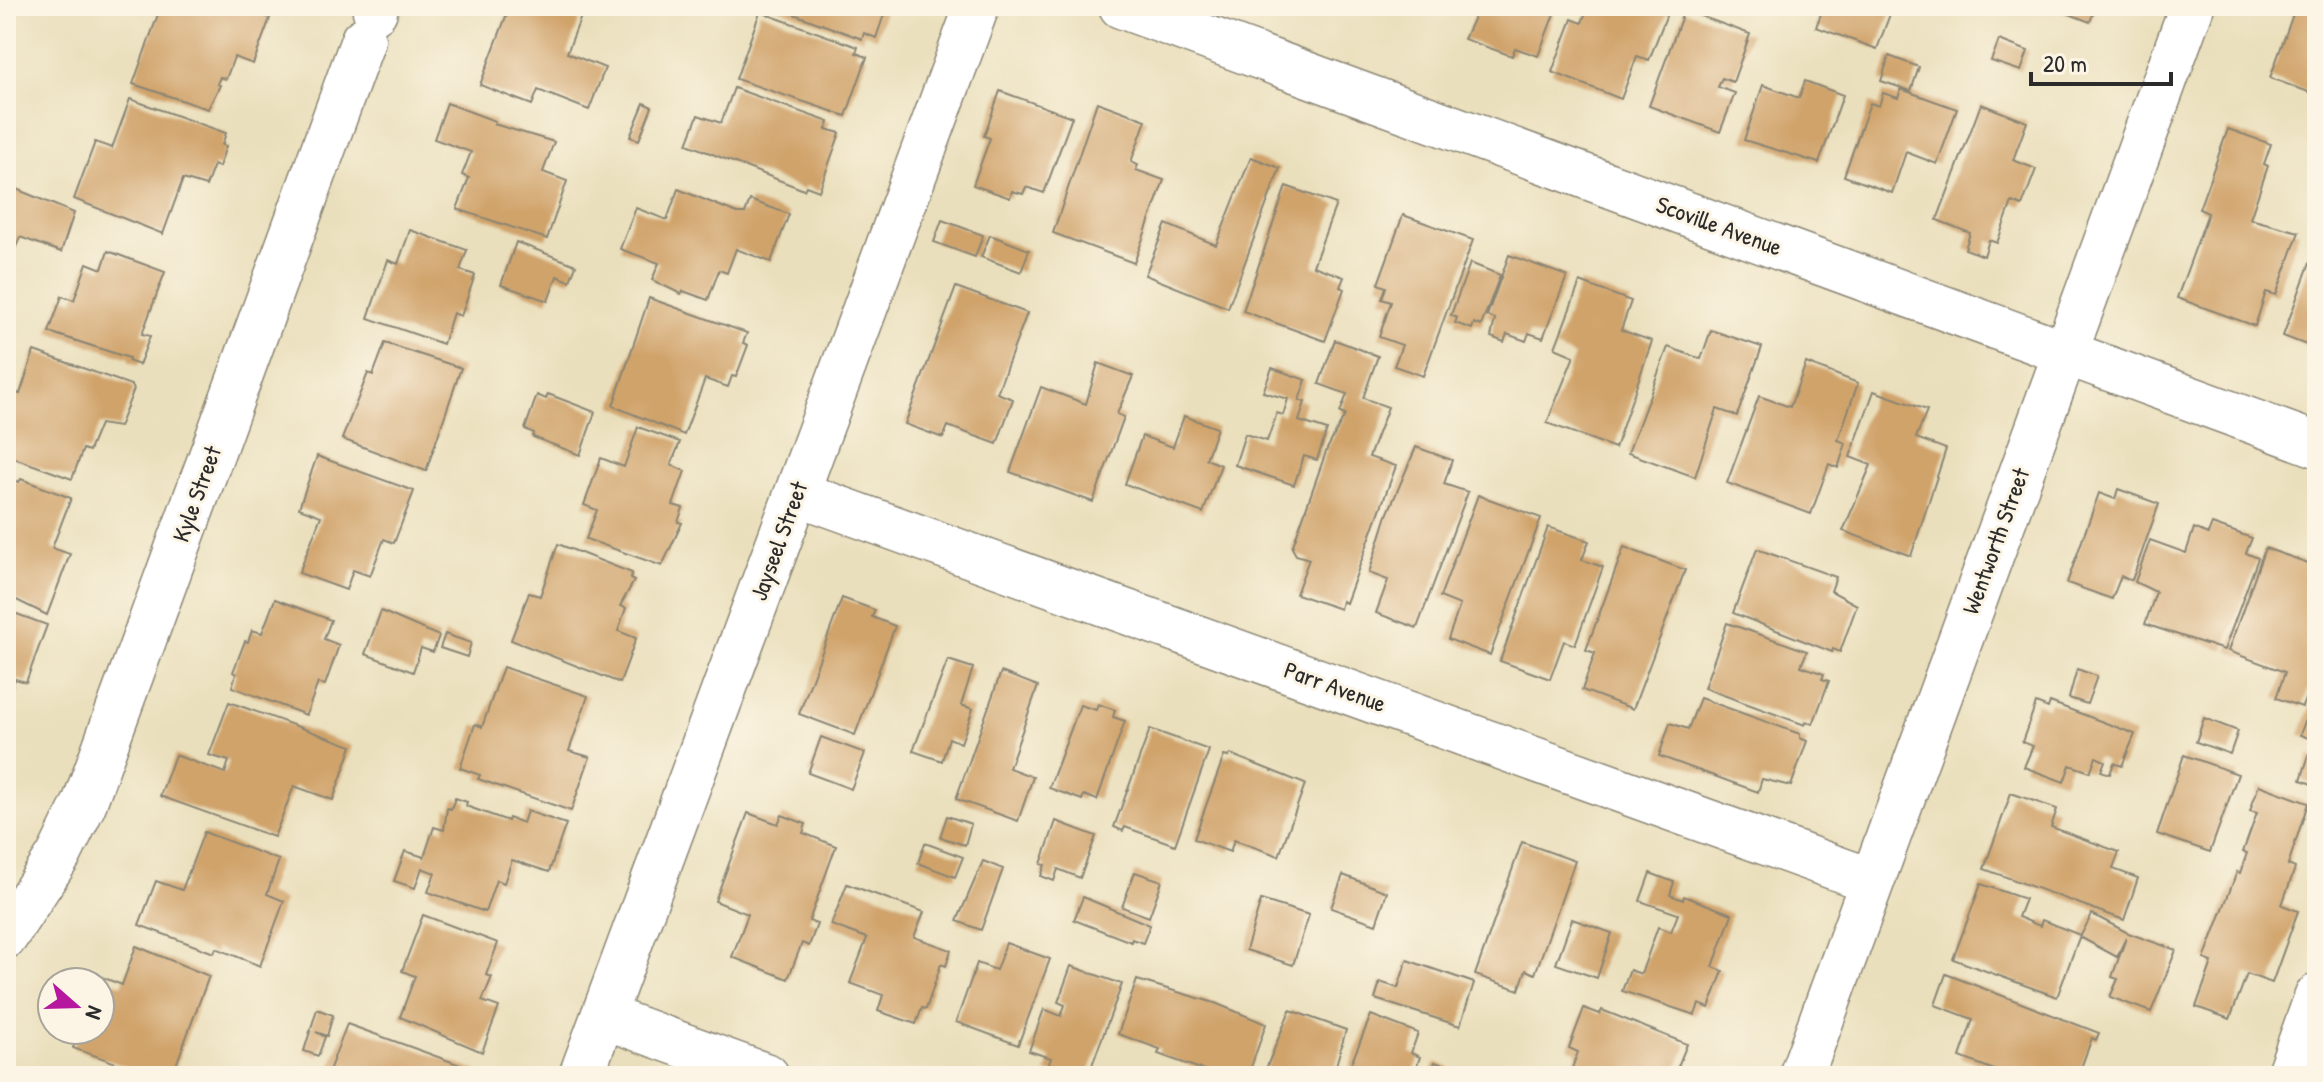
<svg xmlns="http://www.w3.org/2000/svg" width="2323" height="1082" font-family="'Patrick Hand',sans-serif">
<style>
.building{fill:#d0a36b}
.lines{fill:none;stroke-linecap:round;stroke-linejoin:round}
.minor-casing{stroke:#8a8574;stroke-width:47}
.minor{stroke:#fff;stroke-width:44}
.labels{text-anchor:middle;stroke-width:6;stroke-linejoin:round;paint-order:stroke}
.street-label{font-size:24px;fill:#2b2b2b;stroke:#fcf5e5}
</style>
<rect width="100%" height="100%" fill="#fcf5e5"/>
<filter id="ink" filterUnits="userSpaceOnUse"><feTurbulence type="fractalNoise" baseFrequency=".0125" numOctaves="2"/><feDisplacementMap in="SourceGraphic" scale="16" xChannelSelector="R" yChannelSelector="G"/><feConvolveMatrix kernelMatrix="1 2 1 2 8 2 1 2 1" color-interpolation-filters="sRGB"/></filter>
<filter id="wash" filterUnits="userSpaceOnUse"><feTurbulence type="fractalNoise" baseFrequency=".006" numOctaves="4" result="noise"/><feDisplacementMap in="SourceGraphic" scale="32" xChannelSelector="R" yChannelSelector="G"/><feGaussianBlur stdDeviation="1.8" result="paint"/><feColorMatrix in="noise" values="0 0 0 0 0 0 0 0 0 0 0 0 0 0 0 0 0 1.4 0 .05"/><feComposite in="paint" operator="in"/></filter>
<g filter="url(#wash)">
<rect width="100%" height="100%" fill="#eadfbc"/>
<g id="blocks">
<!-- building -->
<path class="building" d="M161,6L236,9L238,6H257L255,13L270,18L253,64L234,57L226,79L220,77L217,84L220,85L208,109L133,84Z
M510,6H585L567,53L605,68L589,110L538,90L532,105L480,85Z
M772,6H887L876,38L864,33L862,39Z
M1479,6H1557L1538,56L1515,48L1512,56L1464,39Z
M1588,6H1670L1649,60L1637,56L1621,99L1552,72L1572,19L1582,23Z
M1824,6H1893L1877,49L1816,27Z
M2049,6H2096L2090,22Z
M2296,6H2317V95L2270,78Z
M1684,10L1750,34L1733,82L1722,78L1718,87L1735,93L1720,132L1649,106Z
M760,12L858,47L856,53L867,57L846,116L736,79Z
M1999,40L2028,51L2021,71L1991,61Z
M1889,56L1919,67L1911,91L1881,81Z
M1805,81L1843,95L1819,163L1744,140L1763,85L1799,98Z
M734,88L829,122L826,129L840,133L819,191L806,186L804,190L687,144L698,115L721,123Z
M1901,89L1957,109L1937,164L1906,152L1892,193L1844,176L1870,103L1879,106L1883,93L1898,98Z
M1000,91L1072,117L1044,193L1026,187L1023,194L1012,191L1010,198L973,185L990,138L984,136Z
M130,99L226,133L222,145L226,146L219,167L214,165L206,186L183,179L163,234L74,199L95,142L112,148Z
M1097,102L1146,120L1131,162L1138,165L1136,170L1164,180L1134,263L1053,233Z
M447,103L495,121L494,124L554,142L543,172L567,181L547,239L457,209L469,178L462,175L471,152L434,139Z
M644,103L652,107L639,140L630,137Z
M1981,104L2027,122L2013,160L2036,169L2022,206L2012,202L1997,243L1989,240L1984,256L1965,249L1970,233L1937,220Z
M2228,129L2271,144L2264,164L2268,166L2250,219L2299,232L2276,295L2266,292L2255,326L2177,298L2208,213L2199,209Z
M1251,157L1280,168L1228,308L1145,275L1166,224L1216,245Z
M9,186L74,213L61,252L20,237L15,249L6,246Z
M1286,186L1336,204L1313,266L1344,277L1340,287L1344,289L1325,341L1243,311Z
M678,189L737,213H745L750,200L789,214L771,262L736,249L727,273L719,270L708,300L683,291L681,294L652,280L659,263L620,249L636,208L667,220Z
M1403,215L1473,240L1423,376L1394,366L1402,345L1379,337L1391,302L1382,299L1386,287L1378,284Z
M942,220L983,235L975,257L934,242Z
M410,230L467,250L460,270L475,275L461,316L453,313L443,344L368,318L388,260L398,264Z
M990,235L1029,250L1021,272L981,257Z
M516,242L576,265L570,281L557,276L548,301L501,285Z
M2317,243V349L2283,336Z
M108,251L165,272L142,334L150,336L139,365L128,361L129,358L49,332L62,296L74,300L87,263L102,269Z
M1509,255L1567,276L1543,338L1529,333L1526,341L1507,334L1504,342L1491,337L1495,319L1487,316Z
M1470,263L1500,275L1481,326L1474,323L1472,329L1455,323L1457,318L1451,315Z
M1580,282L1631,301L1621,330L1652,341L1615,448L1547,423L1574,356L1555,348Z
M956,287L1027,313L997,393L1013,399L997,444L948,426L943,438L905,424Z
M649,298L747,333L743,343L748,345L736,377L732,376L728,387L705,379L684,435L613,406Z
M1711,330L1762,347L1737,416L1717,409L1695,477L1628,453L1668,347L1701,359Z
M1335,340L1378,356L1363,398L1388,407L1369,457L1396,466L1346,603L1342,601L1340,609L1296,594L1309,559L1296,555L1292,548L1327,449L1345,415L1340,413L1347,394L1319,384Z
M385,343L461,368L426,471L342,439L368,373L373,375Z
M34,351L131,385L134,389L119,427L100,424L89,451L83,449L72,479L6,455V420L16,393L20,394Z
M1098,363L1133,376L1117,414L1124,417L1093,502L1010,472L1041,387L1086,404Z
M1806,363L1858,383L1838,440L1846,443L1838,468L1829,464L1811,514L1727,483L1759,396L1790,407Z
M1272,368L1306,380L1299,400L1305,402L1299,421L1327,430L1317,460L1304,456L1294,485L1235,465L1245,434L1267,441L1277,413L1283,415L1288,399L1263,392Z
M1874,391L1927,410L1916,438L1946,449L1911,556L1843,531L1871,465L1850,457Z
M548,394L595,412L580,455L533,437L534,433L525,429L537,395L546,399Z
M1184,416L1217,428L1206,459L1221,465L1203,513L1125,484L1142,436L1173,447Z
M638,427L680,442L671,465L685,471L673,505L683,508L678,522L682,523L662,566L586,539L597,510L584,505L601,458L624,467Z
M1416,447L1452,460L1444,484L1468,492L1417,628L1376,613L1388,580L1369,573L1387,515Z
M317,456L414,491L394,543L384,539L370,576L353,570L346,590L299,573L321,516L299,508Z
M6,477L19,482L21,479L71,498L52,548L70,554L47,615L6,595Z
M2118,489L2159,504L2132,580L2121,576L2112,599L2067,583L2099,493L2115,499Z
M1478,495L1541,518L1490,655L1448,639L1460,605L1440,597Z
M2212,524L2252,538L2246,553L2258,558L2224,650L2145,624L2156,592L2135,582L2150,540L2186,553L2194,528L2208,534Z
M1548,527L1589,541L1582,560L1603,567L1575,645L1564,641L1550,679L1500,661Z
M558,544L632,573L630,579L634,581L620,606L626,608L618,631L636,638L620,683L511,640L529,593L540,596Z
M1624,547L1685,570L1633,709L1582,690L1595,653L1586,650Z
M2265,548L2317,566V667L2302,707L2276,698L2285,672L2228,651Z
M1757,549L1836,577L1831,591L1857,605L1840,652L1833,649L1832,652L1733,613Z
M842,598L875,610L872,617L895,626L855,735L799,714Z
M275,599L331,620L324,639L339,645L325,685L318,683L306,715L232,687L236,674L233,672L245,641L248,642L252,630L262,633Z
M6,610L47,625L26,682L15,679L6,703Z
M381,611L439,636L433,652L421,648L413,672L365,654Z
M1727,623L1807,651L1801,666L1824,674L1822,679L1829,681L1813,724L1806,722L1805,725L1704,688Z
M445,634L471,643L467,657L440,648Z
M948,660L973,668L961,705L973,709L961,743L949,738L942,761L913,751Z
M503,667L588,696L569,751L590,757L571,811L478,779L480,775L460,768L475,724L482,727Z
M2077,669L2097,676L2087,704L2069,698Z
M1001,672L1038,686L1009,768L1033,777L1018,821L956,799Z
M2317,688V741L2300,735Z
M1700,698L1800,734V738L1807,741L1791,786L1762,779L1758,792L1659,756L1670,723L1688,729Z
M229,702L352,746L333,800L294,786L274,837L160,796L175,755L225,773L229,761L209,755Z
M2050,702L2135,734L2122,766L2114,763L2110,774L2101,771L2105,761L2096,757L2090,772L2070,765L2064,782L2024,767L2033,746L2022,742L2036,703L2048,708Z
M1098,704L1115,710L1113,717L1125,721L1097,800L1084,795L1082,800L1049,788L1080,705L1096,710Z
M2204,718L2238,731L2230,754L2196,742Z
M1150,729L1209,750L1175,845L1125,827L1123,831L1114,827Z
M821,737L865,753L851,789L808,773Z
M1230,754L1305,784L1279,856L1234,840L1230,852L1194,839L1224,756L1228,757Z
M2184,755L2238,774L2210,852L2157,834Z
M2309,755L2317,758V786L2301,780Z
M2259,785L2308,803L2288,865L2295,868L2282,905L2298,911L2272,983L2247,974L2230,1019L2196,1007L2212,962L2204,959L2237,872L2240,873L2247,853L2243,852L2257,813L2250,811Z
M2011,793L2057,809L2051,827L2119,852L2113,869L2138,878L2124,920L1984,869Z
M455,798L467,802L466,806L508,821L509,818L523,823L527,811L566,824L549,872L512,860L504,883L496,880L485,912L428,892L435,873L422,868L415,888L394,881L405,851L424,857L434,827L444,830L447,808L451,809Z
M748,813L778,824L782,815L806,824L803,833L836,846L809,921L817,924L809,946L802,943L788,979L732,957L748,914L715,901Z
M947,816L971,824L965,845L940,837Z
M1056,821L1096,836L1080,878L1058,869L1054,881L1041,876L1045,865L1041,864Z
M204,832L279,860L267,894L284,901L260,966L216,948L214,953L139,925L156,881L182,890Z
M1522,842L1575,861L1535,974L1526,970L1519,990L1475,975Z
M925,843L963,857L955,877L918,863Z
M983,861L1003,869L981,930L957,921Z
M1135,872L1162,881L1149,917L1122,907Z
M1650,873L1674,882L1670,895L1683,900L1684,896L1732,914L1713,967L1723,971L1709,1008L1699,1004L1695,1015L1622,991L1630,970L1641,974L1658,927L1671,932L1678,914L1640,901Z
M1343,875L1387,892L1376,924L1331,908Z
M847,884L924,912L914,937L951,950L946,966L941,964L926,1009L922,1008L916,1024L878,1011L883,995L850,983L867,938L831,925Z
M1981,884L2025,899L2018,917L2040,926L2042,920L2080,935L2057,997L1953,959Z
M1083,897L1150,925L1143,943L1132,939L1131,942L1074,920Z
M1261,900L1309,915L1293,965L1246,950Z
M2092,914L2128,933L2176,950L2151,1012L2110,997L2118,979L2112,977L2126,938L2117,957L2080,937Z
M423,915L498,943L486,975L492,977L482,1001L499,1007L482,1052L400,1017L415,976L402,971Z
M1572,919L1612,933L1597,978L1556,964Z
M1006,943L1050,959L1018,1045L956,1022L977,963L996,970Z
M136,946L209,976L172,1076H153L73,1048L79,1030H100L99,976L122,985Z
M1407,960L1474,983L1460,1026L1375,999L1380,982L1398,988Z
M1071,966L1122,984L1088,1076H1058L1046,1072L1051,1058L1029,1051L1044,1009L1061,1016L1065,1005L1058,1002Z
M1946,974L2099,1033L2096,1040L2092,1038L2078,1076H2010L1960,1057L1973,1019L1935,1005Z
M1137,980L1215,1003L1266,1024L1248,1076H1220L1158,1054L1160,1049L1118,1034Z
M1584,1008L1600,1014L1602,1010L1687,1044L1677,1069L1686,1072L1684,1076H1569L1578,1052L1569,1048Z
M317,1009L333,1015L327,1036L316,1032L325,1037L318,1056L304,1051Z
M1290,1010L1346,1030L1333,1076H1263Z
M1371,1015L1418,1033L1411,1053L1420,1057L1413,1076H1346Z
M347,1024L477,1071L475,1076H327Z
M1435,1062L1473,1076H1430Z"/>
</g>
</g>
<g filter="url(#ink)">
<use href="#blocks" fill-opacity="0" stroke="#8a8574" stroke-width="2"/>
<g class="lines">
<defs>
<path id="minor" d="M1121,6L2317,445
M375,11L376,6
M797,493L1872,881
M6,936L59,855L84,804L363,40
M603,1016L767,1076
M581,1076L977,6
M1801,1076L2192,6
M2288,1076L2317,996"/>
</defs>
<!-- minor casing -->
<use href="#minor" class="minor-casing"/>
<!-- minor -->
<use href="#minor" class="minor"/>
</g>
</g>
<g class="labels">
<!-- street labels -->
<g class="street-label">
<text transform="translate(1719 226) rotate(20)" y="8">Scoville Avenue</text>
<text transform="translate(197 494) rotate(-70)" y="8">Kyle Street</text>
<text transform="translate(779 541) rotate(-70)" y="8">Jayseel Street</text>
<text transform="translate(1996 541) rotate(-70)" y="8">Wentworth Street</text>
<text transform="translate(1335 687) rotate(20)" y="8">Parr Avenue</text>
</g>
</g>
<!-- margin -->
<rect width="2323" height="1082" fill="none" stroke="#fcf5e5" stroke-width="32"/>
<!-- north arrow -->
<g transform="translate(76 1006) rotate(110)"><circle r="38" fill="#fcf5e5" stroke="#a8a49b" stroke-width="2"/>
<path d="M0-6L14 30L0 20L-14 30Z" fill="#b5179e"/>
<text y="-12" font-size="22" font-weight="bold" text-anchor="middle" fill="#2b2b2b">N</text>
</g>
<!-- scale -->
<path d="M2031 72v12h140v-12" fill="none" stroke="#2b2b2b" stroke-width="4"/>
<text x="2043" y="72" font-size="24" fill="#2b2b2b" stroke="#fcf5e5" stroke-width="6" paint-order="stroke">20 m</text>
</svg>
